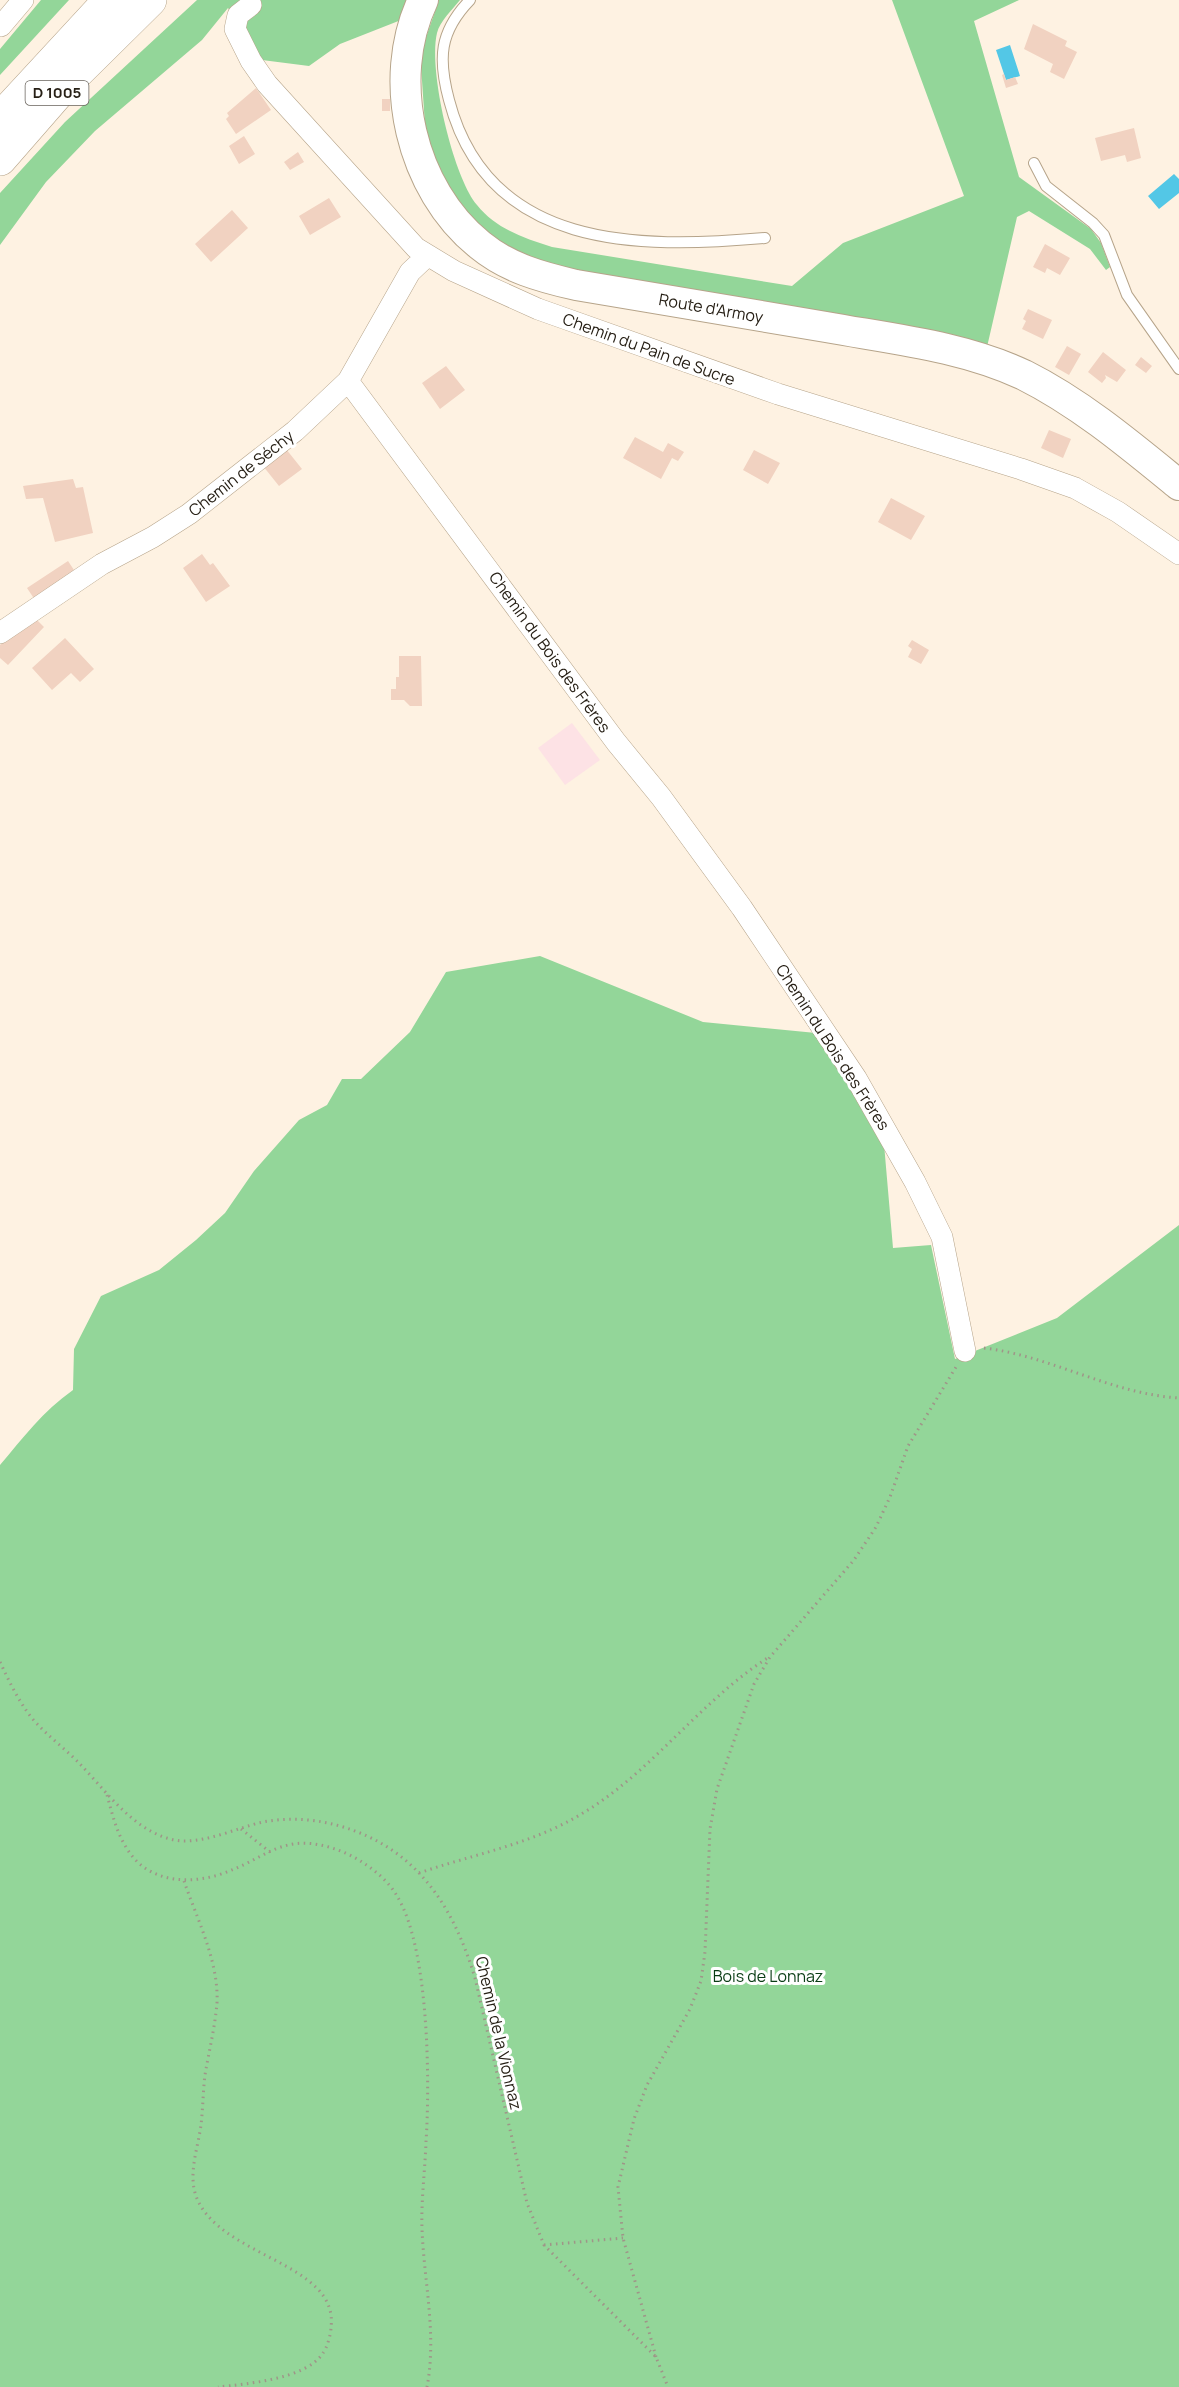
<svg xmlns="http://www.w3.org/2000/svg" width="1179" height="2387" font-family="Manrope,sans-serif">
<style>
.industrial{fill:#fde2e5}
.green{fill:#93d699}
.water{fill:#53c7e6}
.building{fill:#f1d2c1}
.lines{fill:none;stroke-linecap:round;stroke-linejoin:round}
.service-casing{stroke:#b6a48a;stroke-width:12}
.minor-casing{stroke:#b6a48a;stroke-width:22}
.secondary-casing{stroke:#b6a48a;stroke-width:32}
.trunk-casing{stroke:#b6a48a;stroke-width:34}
.path{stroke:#9f9588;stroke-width:3;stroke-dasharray:1.5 4.5;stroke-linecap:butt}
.service{stroke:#fff;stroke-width:10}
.minor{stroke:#fff;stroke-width:21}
.secondary{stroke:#fff;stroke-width:30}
.trunk{stroke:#fff;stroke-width:33}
.labels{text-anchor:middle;stroke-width:6;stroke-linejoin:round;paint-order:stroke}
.shield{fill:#fff;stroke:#68635c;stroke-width:1.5}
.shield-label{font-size:15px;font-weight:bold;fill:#272016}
.street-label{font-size:16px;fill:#272016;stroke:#fff}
.park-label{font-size:16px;fill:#0a3d15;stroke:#fff}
</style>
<rect width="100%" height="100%" fill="#fef2e2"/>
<!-- industrial -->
<path class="industrial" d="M572,723L600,760L565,785L538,748Z"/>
<!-- green -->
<path class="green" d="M41,0H69L0,75V49Z
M197,0H409L401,20L340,44L309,66L262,60L228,8L202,40L95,131L46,182L0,245V193L65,122Z
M439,0H460C452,10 440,21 437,33C428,70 453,176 477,205C496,229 524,238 552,247L792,286L843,243L964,196L892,0H1019L974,21L1019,177L1091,229L1101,243L1110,267L1106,270L1090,249L1029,211L1017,217L987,347L566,273L521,259L465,217L435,164L425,125L421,66L423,46Z
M540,956L703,1022L816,1033L884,1144L893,1248L931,1245L955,1359L1057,1318L1179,1225V2387H0V1465C23,1438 43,1411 73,1390L74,1349L101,1296L159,1270L196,1240L225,1213L254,1171L299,1120L327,1105L342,1079H361L410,1032L446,972Z"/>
<!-- water -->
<path class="water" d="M1010,45L1020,76L1006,80L996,50Z
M1174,174L1179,179V193L1159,209L1148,196Z"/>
<!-- building -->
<path class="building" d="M1033,24L1067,41L1065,46L1077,52L1064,79L1050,72L1053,64L1024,49Z
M1004,74L1006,80L1015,77L1018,84L1006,88L1002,75Z
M256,88L271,110L236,134L226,119L229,116L227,113Z
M382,99H390V111H382Z
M1134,128L1141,158L1127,162L1125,155L1101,161L1095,138Z
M244,136L255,154L239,164L229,146Z
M298,152L304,162L290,170L284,162Z
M329,198L341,217L310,235L299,216Z
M232,210L248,228L211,262L195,244Z
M1045,244L1070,258L1060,275L1047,268L1045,273L1033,267Z
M1028,309L1052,320L1043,339L1022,329L1026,321L1023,319Z
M1067,346L1081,354L1069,375L1055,367Z
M1103,352L1126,370L1117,382L1105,375L1106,378L1102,383L1088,372Z
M1141,357L1152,366L1146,373L1135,365Z
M446,366L465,390L440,409L422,383Z
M1049,430L1071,439L1063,458L1041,448Z
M635,437L663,452L668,443L684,452L678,461L672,458L661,479L623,458Z
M286,449L302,469L279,486L263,466Z
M754,450L780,463L768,484L743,470Z
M73,479L76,488L83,487L93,533L55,542L43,498L26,499L23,486Z
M891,498L925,516L911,540L878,522Z
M202,554L210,565L213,563L230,586L206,602L183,568Z
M68,561L76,573L35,600L27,588Z
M35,618L44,627L8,665L0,658V645L14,630Z
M65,638L94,669L80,682L71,673L52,690L32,668Z
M912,640L929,650L921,664L908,657L912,649L908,646Z
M399,656H421L422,706H410L404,700H391V689H396V677H399Z"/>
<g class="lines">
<defs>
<path id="service" d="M470,0C439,32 438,59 449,100C488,250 638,249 765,238
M1034,163L1046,186L1093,223L1104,235L1127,295L1179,369"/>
<path id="minor" d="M251,5L238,15L235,29L251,61L267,84L416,248L454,271L538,309L778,394L1021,469L1075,488L1118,512L1179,554
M1,26L23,0
M348,381L616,742L661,797L742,908L856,1078L915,1182L942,1237L965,1351
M0,633L102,564L153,537L189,514L295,431L348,381L410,272L427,256"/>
<path id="secondary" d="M423,0C385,80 411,190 480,245C508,268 541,277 576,285C659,299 742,313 826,327C892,339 962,346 1024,375C1080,403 1130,445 1179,485"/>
<path id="trunk" d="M0,119L110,0
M0,159L68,81L150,0"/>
</defs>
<!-- service casing -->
<use href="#service" class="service-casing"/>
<!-- minor casing -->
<use href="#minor" class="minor-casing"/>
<!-- secondary casing -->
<use href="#secondary" class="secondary-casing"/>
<!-- trunk casing -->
<use href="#trunk" class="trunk-casing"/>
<!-- path -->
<path class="path" d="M984,1348C1051,1356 1112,1394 1179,1398
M0,1662C9,1681 18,1700 31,1717C45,1734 62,1746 77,1761C105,1789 130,1828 170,1839C199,1847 235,1828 263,1822C289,1817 315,1819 340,1826C416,1848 453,1905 475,1978L527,2203L544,2245L656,2357L668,2387
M107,1795C112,1813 116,1831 126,1847C148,1886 197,1886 234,1869C252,1862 270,1849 288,1845C312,1839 342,1849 362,1862C376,1871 389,1882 397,1896C429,1948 430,2082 426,2142C425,2171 421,2200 422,2229C424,2282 437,2334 427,2387
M241,1829L270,1852
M419,1873C474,1854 533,1844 583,1813C653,1771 700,1701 769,1657
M184,1881C197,1919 219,1962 217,2003C215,2027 209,2051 205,2075C203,2091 203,2108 201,2125C198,2148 188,2173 196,2196C218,2257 339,2262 331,2327C331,2334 327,2348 323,2353C307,2379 246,2384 218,2387
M544,2245L623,2238
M656,2357L623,2238L618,2187L634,2119L647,2085L690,2009L701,1981L705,1952L710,1829L717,1789L754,1684L770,1657L854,1560L876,1527L890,1497L908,1446L956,1367"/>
<!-- service -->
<use href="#service" class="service"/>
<!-- minor -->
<use href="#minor" class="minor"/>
<!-- secondary -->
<use href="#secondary" class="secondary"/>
<!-- trunk -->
<use href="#trunk" class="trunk"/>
</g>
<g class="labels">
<!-- shield labels -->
<rect class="shield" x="25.5" y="81" width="63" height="24" rx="4.5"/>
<g class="shield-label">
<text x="57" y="98">D 1005</text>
</g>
<!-- street labels -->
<g class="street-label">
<text transform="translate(711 308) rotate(10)" y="6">Route d'Armoy</text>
<text transform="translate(649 349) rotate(20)" y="6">Chemin du Pain de Sucre</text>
<text transform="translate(241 473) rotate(-38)" y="6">Chemin de Séchy</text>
<text transform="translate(550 652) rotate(54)" y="6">Chemin du Bois des Frères</text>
<text transform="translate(833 1047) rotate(57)" y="6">Chemin du Bois des Frères</text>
<text transform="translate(499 2033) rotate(77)" y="6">Chemin de la Vionnaz</text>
</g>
<!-- park labels -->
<g class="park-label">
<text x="768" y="1982">Bois de Lonnaz</text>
</g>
</g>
</svg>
